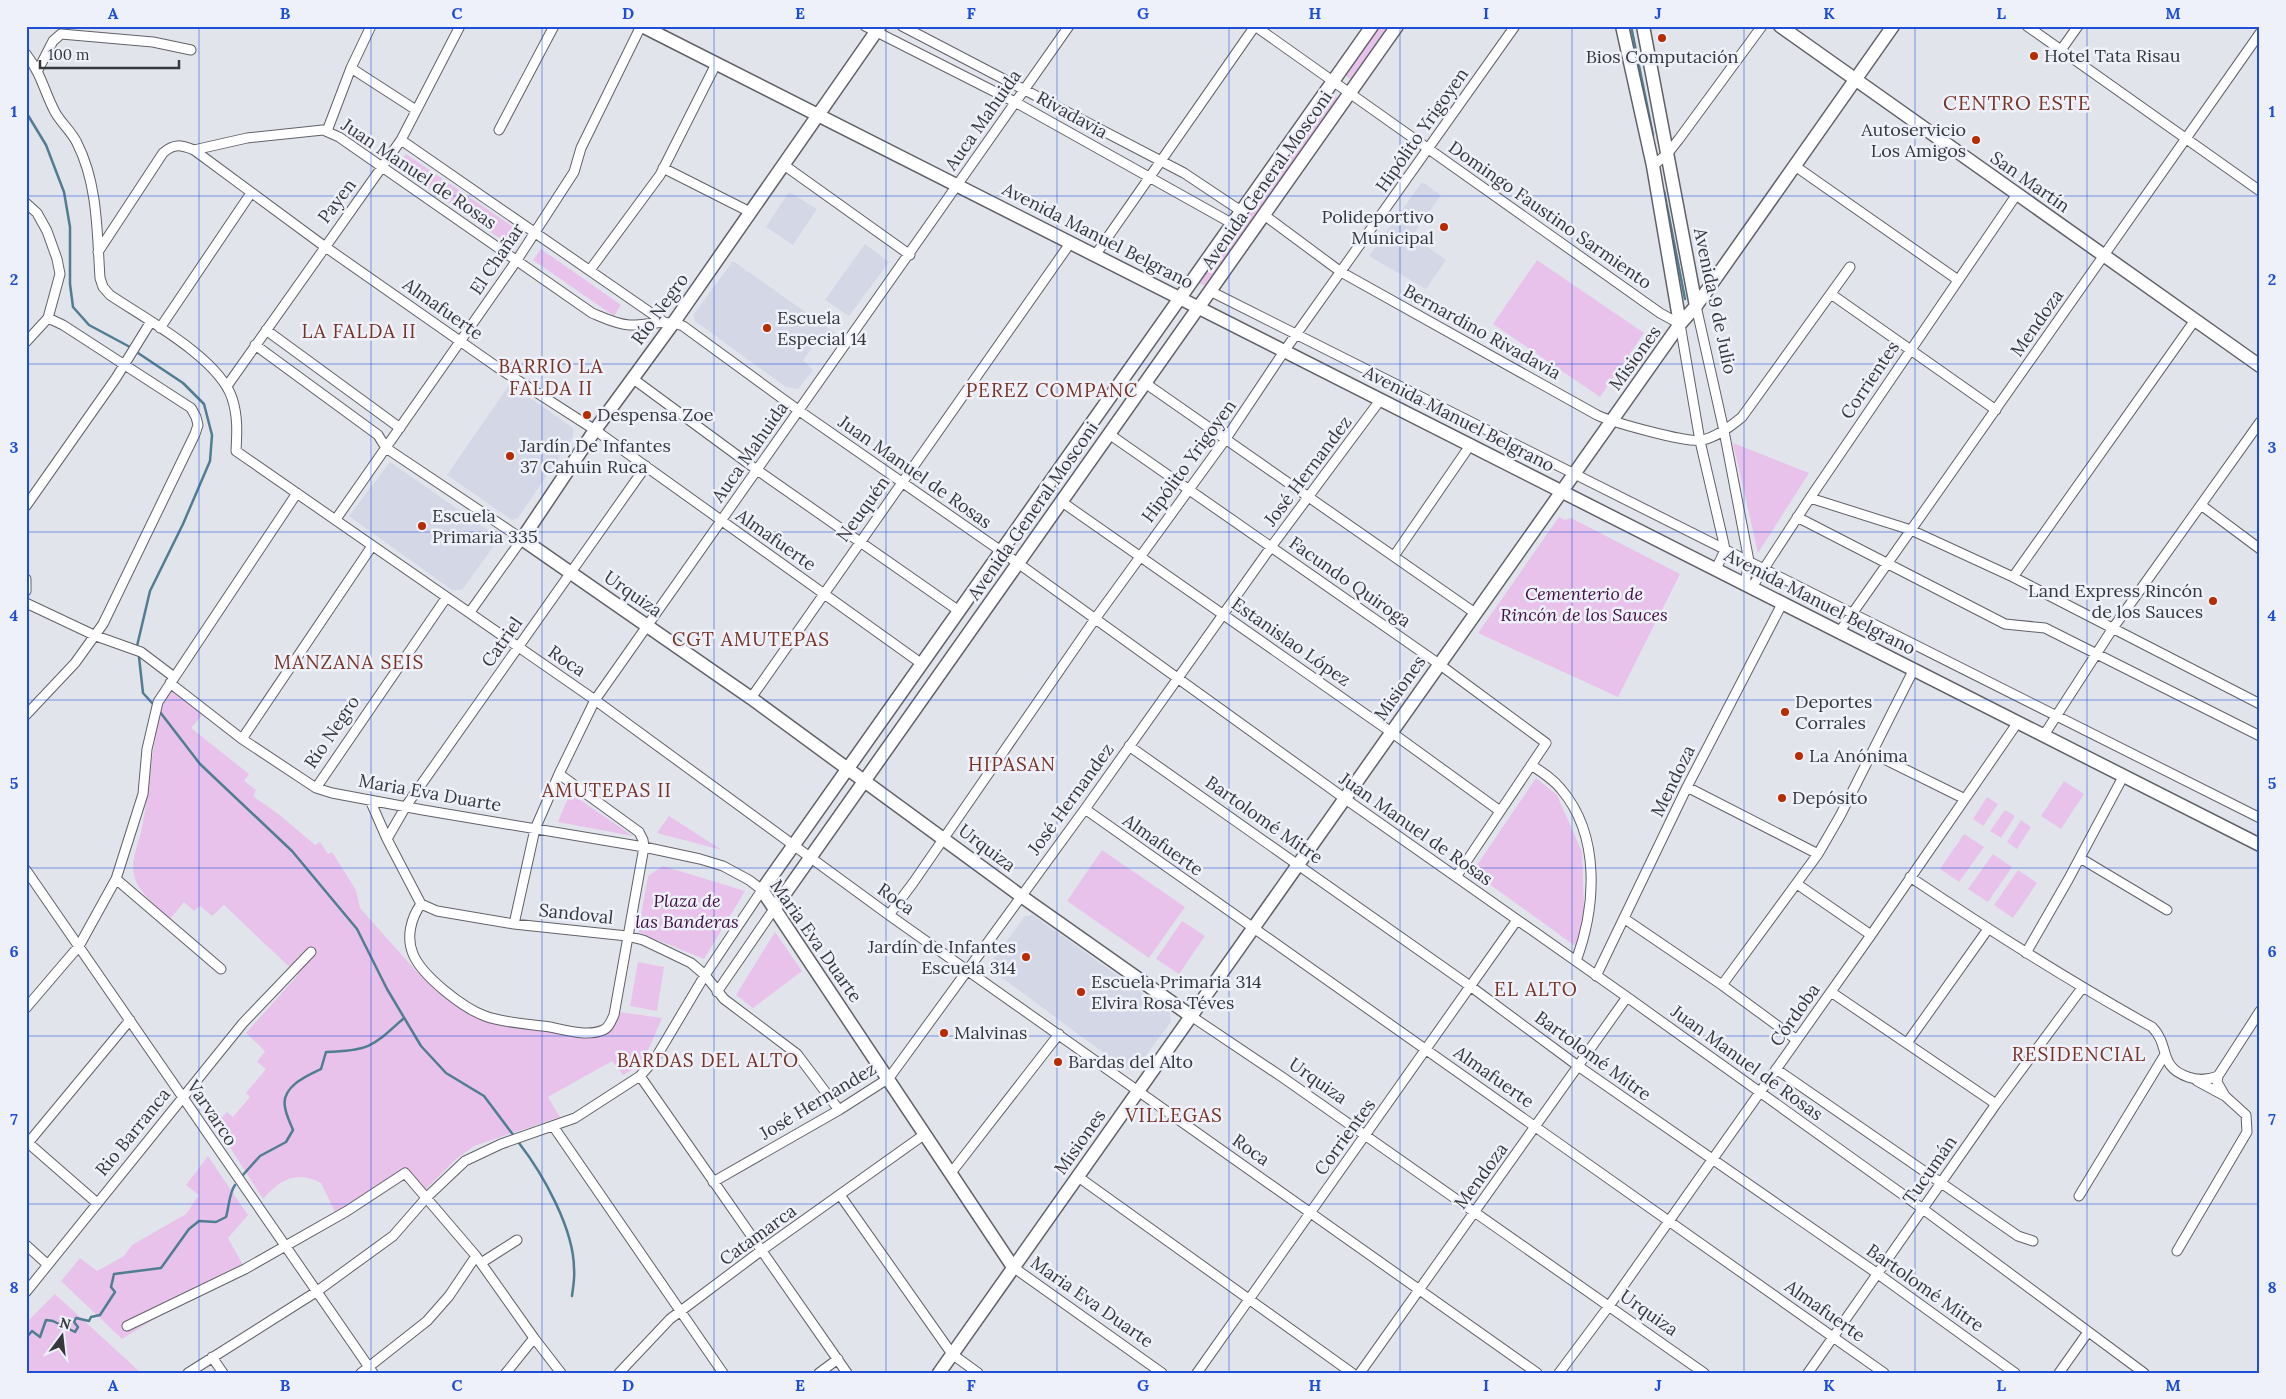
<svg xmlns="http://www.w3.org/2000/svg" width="2286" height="1399" font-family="Lora,serif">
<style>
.built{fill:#d4d7e6}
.green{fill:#e8c2eb}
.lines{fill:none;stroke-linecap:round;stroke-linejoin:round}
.stream{stroke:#517d92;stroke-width:2.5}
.street-casing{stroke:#616269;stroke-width:11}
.secondary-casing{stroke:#616269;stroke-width:15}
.street{stroke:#fff;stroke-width:9}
.secondary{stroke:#fff;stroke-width:12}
.grid{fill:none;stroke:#1d4ed8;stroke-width:1;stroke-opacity:0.55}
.poi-dot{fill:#b62c00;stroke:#eff1fa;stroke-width:2}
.labels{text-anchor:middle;stroke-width:5;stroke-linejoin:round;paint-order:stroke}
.poi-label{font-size:18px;fill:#37383b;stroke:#eff1fa;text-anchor:start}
.street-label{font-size:18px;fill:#37383b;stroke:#eff1fa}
.park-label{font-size:18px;font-style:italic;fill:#420f47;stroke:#eff1fa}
.neighbourhood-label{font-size:19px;letter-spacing:1px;fill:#773323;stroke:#eff1fa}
.quarter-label{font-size:20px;letter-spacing:1px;fill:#773323;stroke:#eff1fa}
.neatline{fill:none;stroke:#1d4ed8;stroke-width:2}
.grid-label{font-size:16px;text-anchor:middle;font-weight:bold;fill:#1d4ed8}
</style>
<rect width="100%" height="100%" fill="#e2e4ec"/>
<!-- built -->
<path class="built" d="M1422,182L1441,195L1412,236L1446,260L1426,289L1369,256Z
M789,192L817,209L793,245L766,227Z
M865,244L889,262L849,316L825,300Z
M733,261L838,335L819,338L803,360L813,370L798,389L786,387L695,321L694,314Z
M510,384L573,428V437L518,518L512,520L447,475Z
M390,462L495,535L496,543L462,590H452L349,516Z
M1033,915L1170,1013L1171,1022L1135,1070L1124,1068L993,971L990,964L1025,916Z"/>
<!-- green -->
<path class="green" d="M1378,26H1393L1354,82L1344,74Z
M1332,93L1341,100L1210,286L1199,284Z
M406,154L522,233L512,247L397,166Z
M541,249L621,305L614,316L533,260Z
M1537,260L1644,333L1600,397L1493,324Z
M1733,443L1809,473L1758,553Z
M1559,517L1565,520L1571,518L1680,574L1618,697L1478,633Z
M170,687L203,714L191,728L249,774L244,781L256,790L253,796L281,816L315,845L320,842L328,854L332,852L356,890L360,908L416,971L452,1003L478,1017L591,1036L619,1012L662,1018C652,1040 646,1065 623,1075L612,1061L548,1097L560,1117L474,1146L455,1160L425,1190L409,1171L403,1169L335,1212L321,1183C296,1170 280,1180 263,1199L215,1124L227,1112L233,1117L250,1097L246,1093L266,1069L257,1062L265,1051L246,1033L298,975L224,905L212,916L200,906L194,911L184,902L170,919C157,906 138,893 134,875C130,859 141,838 143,822C152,777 151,729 170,687Z
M1536,778L1557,795L1582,852L1584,907L1578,948L1474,873L1475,868Z
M2064,781L2084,794L2061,829L2041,816Z
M570,793L633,836L558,822Z
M1987,797L1998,804L1983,826L1973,819Z
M2005,810L2015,816L2001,838L1990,831Z
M669,816L722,850L657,833Z
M2021,820L2031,827L2017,849L2007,842Z
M1964,834L1984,847L1959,882L1940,869Z
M1102,850L1185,907L1149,958L1067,901Z
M1993,854L2012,867L1988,902L1968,889Z
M663,866L745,891L704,959L638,932L648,876Z
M2018,870L2037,883L2013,918L1994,905Z
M1182,921L1205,936L1179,974L1156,959Z
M775,932L802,971L753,1008L736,995Z
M638,962L664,967L657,1011L630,1006Z
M208,1156L248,1215L228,1238L243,1265L122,1339L61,1281L80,1258L97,1271L124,1256L132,1245L186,1214L199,1195L186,1185Z
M55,1294L141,1373H26V1323Z"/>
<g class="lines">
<!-- stream -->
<path class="stream" d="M1631,26L1653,135
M26,112L46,145L64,192L70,227V284L73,307L89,325L130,347
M1664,191L1685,299
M137,646L150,591L183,524L210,461L212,435L204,404L183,383L138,353
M139,657L143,693L153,704
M160,712L200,764L292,851L357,929L387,989L421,1046L446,1073L484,1096L514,1136
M519,1143C543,1174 574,1229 574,1269C575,1278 573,1287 572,1296
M242,1176L260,1156L286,1142L293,1130C290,1122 286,1115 285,1107C281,1087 306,1076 321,1069L326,1052C370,1051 373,1046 404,1018
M26,1338L32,1331L40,1337L46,1320L53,1321L75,1332L78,1327L74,1322L76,1318L89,1321L91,1317L100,1315L115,1292L111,1287L114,1274L161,1268L189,1229L199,1221L216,1222L226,1217C229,1207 229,1193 235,1185"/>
<defs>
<path id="street" d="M865,26L1015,102L1233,224
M902,26L1184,173L1241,211
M1255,26L1660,313L1680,324L1700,441L1723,540L1725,550L1716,569
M2027,26L2260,191
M2061,50L2078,26
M26,54C42,75 44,91 55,112C61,123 72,132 77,143C98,184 97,233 100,278L103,287L110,295C144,318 219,358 232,398C238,416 237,433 236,451L595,700L889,915L1537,1373
M351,68L416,110
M38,70L53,41L61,34L153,42L191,50
M499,130L554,26
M327,131L351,68L371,26
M401,140L664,322
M194,150L247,138L323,130L339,137L592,313C604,318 616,324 629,325C648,326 665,318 683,326L798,410L1001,551L1344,798L1627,997L1923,1209L2144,1373
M784,165L910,255
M1653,166L1668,153L1679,139L1762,26
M1795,166L1958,280
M663,168L750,212
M26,203L37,213L47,231L57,259L60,274L48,318L26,342
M1264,215L1341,272L1597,415C1612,422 1689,444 1703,440C1718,436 1730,427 1742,417L1850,267
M98,252L163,153C174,143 181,145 194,150L324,246L497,367L595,430L922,664
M1096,254L1255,26
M590,270L660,175L716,64
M1210,291L2260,818
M1831,294L1996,410
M1696,306L1724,431L1749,561L1745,583
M160,328L251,193
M266,330L400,428
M255,345L378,435L386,448L522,539L470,612
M632,378L757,470L959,611
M1145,383L1475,613
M227,386L401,140L460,26
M1109,434L1439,664L1546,743L1456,877
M1810,498L1911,530L2013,577L2260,704
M1062,502L1391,732L1500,811
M2201,505L2260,549
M26,506L116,378L150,323
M1797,517L2005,624L2045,628L2260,736
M336,519L517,260L574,172L581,148L641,26
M1394,556L1471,444
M2013,577L2195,320
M26,579V591
M1752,587L1810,498L2017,194
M26,603L96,636L141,652L174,677
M1840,631L2260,33
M170,683L242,739L316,788L332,793L423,810L644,847L700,859L723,866L749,880L762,890L705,975L655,1059L640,1076L575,1118L501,1144L465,1161L427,1197L393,1236L316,1292L188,1373
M751,698L1071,242
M26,715L75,663L103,624L195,434L198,425L196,417L191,408L63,325L48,318
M2044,735L2113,628L2260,422
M242,739L372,546
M1129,746L1470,986L1578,1066L1878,1274L2015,1373
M1872,753L1965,799
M1531,765C1542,772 1553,779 1561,789C1601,836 1596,907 1576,961
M1687,787L1818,854
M316,788L446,598
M370,800L387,839L421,904L437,911L514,924L627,936L643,940L691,963L705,975L724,999L797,1054L839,1110
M1085,809L1884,1373
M387,839L406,806L646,466
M2080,858L2167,910
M26,870L373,1373
M1910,877C1989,930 2069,981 2152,1027C2171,1046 2157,1066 2188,1077C2199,1081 2208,1080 2218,1076
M116,879L221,969
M1797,884L1871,935
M421,904C411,918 406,937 413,954C422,976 463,1008 485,1016C503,1023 530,1024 550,1027C565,1030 588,1037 603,1030C609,1028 611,1021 614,1015L644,847L643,840L639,832L559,774
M889,915L913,883L1095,619L1225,440L1285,350L1515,26
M1625,919L1722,985L1797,1040
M514,924L535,829L559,774L595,700L1069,26
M2026,953L2068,880L2124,775
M1596,976L1687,787L1783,602
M1722,985L1818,854L1840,816L1914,669
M717,992L774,909
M1831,992L1996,1104
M26,1008L79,946L116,879L143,794L147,749L158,702L297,493
M1191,1016L1282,1077L1704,1373
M1907,1043L1988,929
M1776,1069L2018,1236L2033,1241
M640,1076L847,1373
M2197,1081L2223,1095
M553,1126L723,1373
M26,1141L97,1203
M28,1143L130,1020
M951,1173L1059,1034
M1077,1176L1352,1373
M713,1182L839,1110L889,1078L1085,809L1271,547L1381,399
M840,1195L952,1354L978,1373
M2079,1196L2164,1056
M26,1245L48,1265
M2177,1251L2247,1132L2246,1115L2225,1096L2217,1082L2218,1076L2260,1011
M481,1263L517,1240
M1013,1267L1162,1373
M26,1292L243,1023L311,952
M127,1326L245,1269L347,1211L405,1173L476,1256L534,1338L561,1373
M212,1357L223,1373
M361,1373L427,1321L449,1296L476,1256
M506,1373L534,1338
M619,1373L670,1319L762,1250L925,1134
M819,1373L838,1359
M1197,1373L1517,920
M1360,1373L1627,997
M1559,1373L1609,1306L1871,935L2018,722
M1808,1373L1996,1104L2082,988
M2059,1373L2088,1332"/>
<path id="secondary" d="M642,26L2260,845
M880,26L674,322L595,430L522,539L751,698L1021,896L1191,1016
M1622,26L1653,166L1680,324
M1643,26L1696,306
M1780,26L2260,366
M774,909L1397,26
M1013,1267L762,890L1372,26
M939,1373L1680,324L1696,306L1893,26"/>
</defs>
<!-- street casing -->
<use href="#street" class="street-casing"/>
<!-- secondary casing -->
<use href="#secondary" class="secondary-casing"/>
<!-- street -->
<use href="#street" class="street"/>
<!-- secondary -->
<use href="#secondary" class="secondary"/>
</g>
<!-- grid -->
<path class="grid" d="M199,26V1373M371,26V1373M542,26V1373M714,26V1373M886,26V1373M1057,26V1373M1229,26V1373M1400,26V1373M1572,26V1373M1744,26V1373M1915,26V1373M2087,26V1373M26,196H2260M26,364H2260M26,532H2260M26,700H2260M26,868H2260M26,1036H2260M26,1204H2260"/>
<!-- markers -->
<g class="poi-dot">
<circle cx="1662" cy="38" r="5"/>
<circle cx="2034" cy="56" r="5"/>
<circle cx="1976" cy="140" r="5"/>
<circle cx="1444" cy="227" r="5"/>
<circle cx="767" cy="328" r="5"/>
<circle cx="587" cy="415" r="5"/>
<circle cx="510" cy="456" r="5"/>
<circle cx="422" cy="526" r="5"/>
<circle cx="2213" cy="601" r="5"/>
<circle cx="1785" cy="712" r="5"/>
<circle cx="1799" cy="756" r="5"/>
<circle cx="1782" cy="798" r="5"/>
<circle cx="1026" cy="957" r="5"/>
<circle cx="1081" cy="992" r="5"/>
<circle cx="944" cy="1033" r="5"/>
<circle cx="1058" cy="1062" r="5"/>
</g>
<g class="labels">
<!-- poi labels -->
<g class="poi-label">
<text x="2044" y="62">Hotel Tata Risau</text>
<text x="1662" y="63" text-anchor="middle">Bios Computación</text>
<text x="1966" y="136" text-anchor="end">Autoservicio<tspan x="1966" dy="21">Los Amigos</tspan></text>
<text x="1434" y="223" text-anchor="end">Polideportivo<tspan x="1434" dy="21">Municipal</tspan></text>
<text x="777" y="324">Escuela<tspan x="777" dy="21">Especial 14</tspan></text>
<text x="597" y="421">Despensa Zoe</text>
<text x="520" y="452">Jardín De Infantes<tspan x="520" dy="21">37 Cahuin Ruca</tspan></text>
<text x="432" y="522">Escuela<tspan x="432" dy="21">Primaria 335</tspan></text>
<text x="2203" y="597" text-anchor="end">Land Express Rincón<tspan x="2203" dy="21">de los Sauces</tspan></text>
<text x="1795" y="708">Deportes<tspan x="1795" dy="21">Corrales</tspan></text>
<text x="1809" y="762">La Anónima</text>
<text x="1792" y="804">Depósito</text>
<text x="1016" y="953" text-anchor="end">Jardín de Infantes<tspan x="1016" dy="21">Escuela 314</tspan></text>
<text x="1091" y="988">Escuela Primaria 314<tspan x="1091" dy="21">Elvira Rosa Téves</tspan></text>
<text x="954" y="1039">Malvinas</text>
<text x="1068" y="1068">Bardas del Alto</text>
</g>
<!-- street labels -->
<g class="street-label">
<text transform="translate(1072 115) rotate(29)" y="6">Rivadavia</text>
<text transform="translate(983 120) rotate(-55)" y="6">Auca Mahuida</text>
<text transform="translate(1422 130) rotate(-55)" y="6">Hipólito Yrigoyen</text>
<text transform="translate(419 174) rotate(34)" y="6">Juan Manuel de Rosas</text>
<text transform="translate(1267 180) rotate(-55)" y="6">Avenida General Mosconi</text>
<text transform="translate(2030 182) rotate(35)" y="6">San Martín</text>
<text transform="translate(337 201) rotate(-53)" y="6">Payen</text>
<text transform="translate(1550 215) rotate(35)" y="6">Domingo Faustino Sarmiento</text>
<text transform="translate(1098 236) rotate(27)" y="6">Avenida Manuel Belgrano</text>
<text transform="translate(497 259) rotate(-56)" y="6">El Chañar</text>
<text transform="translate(1715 301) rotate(78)" y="6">Avenida 9 de Julio</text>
<text transform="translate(443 309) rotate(35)" y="6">Almafuerte</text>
<text transform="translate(660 309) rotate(-54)" y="6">Río Negro</text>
<text transform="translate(2037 323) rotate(-55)" y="6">Mendoza</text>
<text transform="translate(1482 332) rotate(29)" y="6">Bernardino Rivadavia</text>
<text transform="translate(1635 358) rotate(-54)" y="6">Misiones</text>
<text transform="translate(1870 380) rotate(-56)" y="6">Corrientes</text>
<text transform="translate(1459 419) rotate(27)" y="6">Avenida Manuel Belgrano</text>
<text transform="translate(750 452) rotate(-55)" y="6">Auca Mahuida</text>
<text transform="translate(1189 461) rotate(-54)" y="6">Hipólito Yrigoyen</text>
<text transform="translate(1308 471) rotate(-53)" y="6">José Hernandez</text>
<text transform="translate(915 472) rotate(35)" y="6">Juan Manuel de Rosas</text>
<text transform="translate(863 509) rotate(-54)" y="6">Neuquén</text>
<text transform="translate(1033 511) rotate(-55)" y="6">Avenida General Mosconi</text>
<text transform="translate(776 540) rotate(35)" y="6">Almafuerte</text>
<text transform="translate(1350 582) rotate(35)" y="6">Facundo Quiroga</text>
<text transform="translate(633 594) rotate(35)" y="6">Urquiza</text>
<text transform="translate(1820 602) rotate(27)" y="6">Avenida Manuel Belgrano</text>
<text transform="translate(502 642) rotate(-55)" y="6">Catriel</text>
<text transform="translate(1291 642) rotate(35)" y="6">Estanislao López</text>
<text transform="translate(567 661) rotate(34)" y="6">Roca</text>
<text transform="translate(1400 688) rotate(-55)" y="6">Misiones</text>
<text transform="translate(332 732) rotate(-56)" y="6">Río Negro</text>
<text transform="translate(1673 781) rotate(-64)" y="6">Mendoza</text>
<text transform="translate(430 793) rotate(10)" y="6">Maria Eva Duarte</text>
<text transform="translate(1071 799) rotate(-54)" y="6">José Hernandez</text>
<text transform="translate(1264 820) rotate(35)" y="6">Bartolomé Mitre</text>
<text transform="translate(1416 829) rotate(35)" y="6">Juan Manuel de Rosas</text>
<text transform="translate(1163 845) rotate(35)" y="6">Almafuerte</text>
<text transform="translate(987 848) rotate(37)" y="6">Urquiza</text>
<text transform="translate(896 899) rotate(35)" y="6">Roca</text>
<text transform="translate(576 914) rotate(6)" y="6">Sandoval</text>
<text transform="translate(816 941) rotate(55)" y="6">Maria Eva Duarte</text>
<text transform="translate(1795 1015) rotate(-55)" y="6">Córdoba</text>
<text transform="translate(1593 1056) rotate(36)" y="6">Bartolomé Mitre</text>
<text transform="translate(1747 1063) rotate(36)" y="6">Juan Manuel de Rosas</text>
<text transform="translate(1494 1077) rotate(35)" y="6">Almafuerte</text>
<text transform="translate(1318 1081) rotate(35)" y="6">Urquiza</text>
<text transform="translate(818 1101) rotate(-31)" y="6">José Hernandez</text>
<text transform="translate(212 1113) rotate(56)" y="6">Varvarco</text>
<text transform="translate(133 1132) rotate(-51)" y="6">Rio Barranca</text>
<text transform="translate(1345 1137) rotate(-54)" y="6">Corrientes</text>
<text transform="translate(1080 1142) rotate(-55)" y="6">Misiones</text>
<text transform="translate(1251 1150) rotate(35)" y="6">Roca</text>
<text transform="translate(1930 1170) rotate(-55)" y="6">Tucumán</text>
<text transform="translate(1481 1176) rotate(-54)" y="6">Mendoza</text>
<text transform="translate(758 1235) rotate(-36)" y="6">Catamarca</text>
<text transform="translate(1925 1288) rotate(35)" y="6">Bartolomé Mitre</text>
<text transform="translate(1092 1302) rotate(35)" y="6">Maria Eva Duarte</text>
<text transform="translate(1825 1311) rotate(35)" y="6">Almafuerte</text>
<text transform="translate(1649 1313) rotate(35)" y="6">Urquiza</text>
</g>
<!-- park labels -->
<g class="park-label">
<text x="1584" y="600">Cementerio de<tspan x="1584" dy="21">Rincón de los Sauces</tspan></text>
<text x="687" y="907">Plaza de<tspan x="687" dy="21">las Banderas</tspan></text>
</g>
<!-- neighbourhood labels -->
<g class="neighbourhood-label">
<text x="359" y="338">LA FALDA II</text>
<text x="551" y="373">BARRIO LA<tspan x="551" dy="22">FALDA II</tspan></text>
<text x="1052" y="397">PEREZ COMPANC</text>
<text x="751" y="646">CGT AMUTEPAS</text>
<text x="349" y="669">MANZANA SEIS</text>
<text x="1012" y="771">HIPASAN</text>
<text x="607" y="797">AMUTEPAS II</text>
<text x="1536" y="996">EL ALTO</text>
<text x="2079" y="1061">RESIDENCIAL</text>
<text x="708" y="1067">BARDAS DEL ALTO</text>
<text x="1174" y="1122">VILLEGAS</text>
</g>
<!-- quarter labels -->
<g class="quarter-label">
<text x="2017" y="110">CENTRO ESTE</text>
</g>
</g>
<!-- border -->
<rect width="2286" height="1399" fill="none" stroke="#eff1fa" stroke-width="55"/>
<!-- north arrow -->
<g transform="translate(62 1336) rotate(15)" stroke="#eff1fa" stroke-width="4" paint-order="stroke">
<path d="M0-4L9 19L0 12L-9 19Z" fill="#37383b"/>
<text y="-8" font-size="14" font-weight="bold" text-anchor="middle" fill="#37383b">N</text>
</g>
<!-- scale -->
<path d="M40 60v8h139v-8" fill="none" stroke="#37383b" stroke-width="2.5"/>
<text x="48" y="60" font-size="15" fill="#37383b" stroke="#eff1fa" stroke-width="4" paint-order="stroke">100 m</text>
<rect x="28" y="28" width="2230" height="1344" class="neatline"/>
<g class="grid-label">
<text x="113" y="19">A</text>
<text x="285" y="19">B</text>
<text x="457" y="19">C</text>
<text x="628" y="19">D</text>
<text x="800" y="19">E</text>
<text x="971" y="19">F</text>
<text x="1143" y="19">G</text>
<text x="1315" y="19">H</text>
<text x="1486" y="19">I</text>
<text x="1658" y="19">J</text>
<text x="1829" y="19">K</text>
<text x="2001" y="19">L</text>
<text x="2173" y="19">M</text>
<text x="14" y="117">1</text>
<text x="2272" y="117">1</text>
<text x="14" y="285">2</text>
<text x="2272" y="285">2</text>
<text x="14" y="453">3</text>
<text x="2272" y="453">3</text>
<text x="14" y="621">4</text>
<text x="2272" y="621">4</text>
<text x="14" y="789">5</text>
<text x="2272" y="789">5</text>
<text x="14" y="957">6</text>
<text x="2272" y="957">6</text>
<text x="14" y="1125">7</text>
<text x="2272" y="1125">7</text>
<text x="14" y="1293">8</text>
<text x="2272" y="1293">8</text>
<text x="113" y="1391">A</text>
<text x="285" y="1391">B</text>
<text x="457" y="1391">C</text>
<text x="628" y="1391">D</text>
<text x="800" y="1391">E</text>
<text x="971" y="1391">F</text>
<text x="1143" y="1391">G</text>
<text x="1315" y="1391">H</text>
<text x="1486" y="1391">I</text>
<text x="1658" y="1391">J</text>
<text x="1829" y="1391">K</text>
<text x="2001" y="1391">L</text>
<text x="2173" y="1391">M</text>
</g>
</svg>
